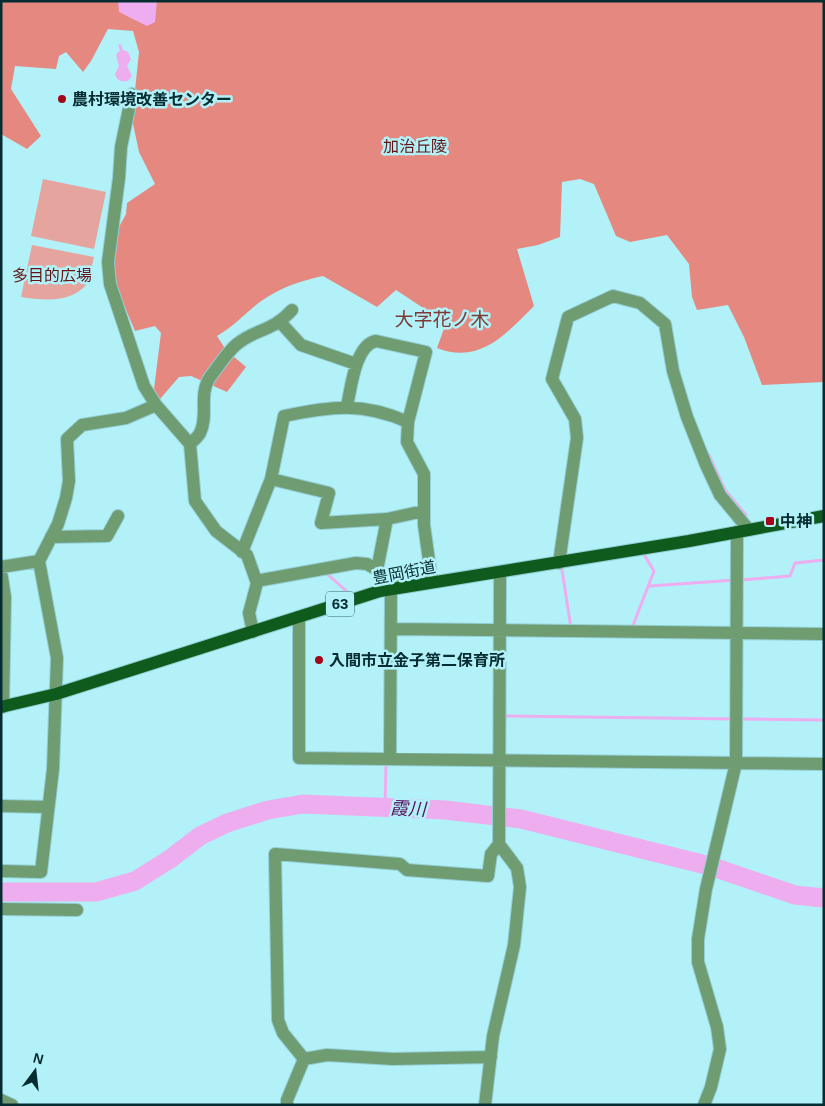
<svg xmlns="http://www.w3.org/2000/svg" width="825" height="1106" font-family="Helvetica,'Noto Sans JP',sans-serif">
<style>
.green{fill:#e5a49d}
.forest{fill:#e48880}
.water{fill:#edadef}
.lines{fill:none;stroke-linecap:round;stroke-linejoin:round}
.stream{stroke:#edadef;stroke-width:3}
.river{stroke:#edadef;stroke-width:19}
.street-casing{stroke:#93ced4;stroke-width:14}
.primary-casing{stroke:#93ced4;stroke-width:14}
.street{stroke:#709c72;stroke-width:12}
.primary{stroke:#0f5b1d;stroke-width:12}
.poi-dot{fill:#a20617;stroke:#b2f1f8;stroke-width:2}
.labels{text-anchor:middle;stroke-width:5;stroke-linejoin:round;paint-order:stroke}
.shield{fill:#b2f1f8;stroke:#39676c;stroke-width:1}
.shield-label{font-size:15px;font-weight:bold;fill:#052c30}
.poi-label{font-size:16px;font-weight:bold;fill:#052c30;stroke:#b2f1f8;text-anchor:start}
.park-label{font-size:16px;fill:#641213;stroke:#b2f1f8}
.street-label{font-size:16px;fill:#052c30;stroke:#b2f1f8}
.water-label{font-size:18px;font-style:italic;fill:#5a0e5f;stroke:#b2f1f8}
.quarter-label{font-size:19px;fill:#7f3834;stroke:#b2f1f8}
</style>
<rect width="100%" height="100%" fill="#b2f1f8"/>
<!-- green -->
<path class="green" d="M43,179L106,192L94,249L31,236Z
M32,245L94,257C92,264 91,278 87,284C70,304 43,300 21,297Z"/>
<!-- forest -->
<path class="forest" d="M1,1H824V382L762,385L744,337L728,305L697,310L692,297L689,264L667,235L630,242L616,236L594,184L580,179L562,182L560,237L538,245L517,249L534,306C506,334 480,365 437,348L446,323L396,290L377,307L323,276C304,280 285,286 269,296C250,307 237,325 217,336L226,350L246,367L227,392L191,376L179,377L160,399L154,389L161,333L155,326L135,331L112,277L119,227L126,214L127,203L155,184L139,152L132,119L139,52L133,31L108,29L91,61L83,72L66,52L59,56L56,69L15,66L11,89L41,136L27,149L1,134Z"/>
<!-- water -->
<path class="water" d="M118,1H157L155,22L147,26L119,12Z
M121,49L128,52L131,59L127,66L132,76L128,81C122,82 117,81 115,74L119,66L116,55Z"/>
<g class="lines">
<!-- stream -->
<path class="stream" d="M120,46L121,49
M709,455L725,490L746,515
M562,570L571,628
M325,572L352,596
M741,580L790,576L795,563L824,560
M650,586L735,580
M632,628L654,571L645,556
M502,716L733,719
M739,719L824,720
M385,808L386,763"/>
<!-- river -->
<path class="river" d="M1,892H96L135,881L170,859L200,836L227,823L268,810L303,804L445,810L521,819L710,866L795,895L824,898"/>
<defs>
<path id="street" d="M132,94L121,147L119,178L108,262L110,284L144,386L156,405L190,444L195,501L216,531L247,555L257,583L249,613L253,632
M281,323L301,345L356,364
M347,406C351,389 355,345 376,341L426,352L408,422L407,442L424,474V525L432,582
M190,444C193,441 198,437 200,433C209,415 198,395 210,377C218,367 227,352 237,344C255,329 272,332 292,310
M271,479L329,493L321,523L387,519L424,511
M51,537L107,536L118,516
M242,552L271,479L284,416C332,406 363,402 408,422
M559,563L577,438L575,419L552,379L568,317L613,296L640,303L665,324L673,371L687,417L706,465L720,495L749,530
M1,567L39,561
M377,570L387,519
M1,571L5,597L3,707
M256,581L356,563L367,564L405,586
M299,617V758L824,764
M391,629L824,634
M390,759L391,589
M1,806L48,807
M1,871L41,872L53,769L57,658L39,561L58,524L66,498L69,481L67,439L82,425L126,418L156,405
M1,909L77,910
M304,1059L327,1055L393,1059L491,1057
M1,1100L12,1105
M287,1105V1100L304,1059L283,1033L278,1020L275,854L400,864L407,870L488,876L491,854L499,844
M485,1105L493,1036L514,945L520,887L517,868L499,844L500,572
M704,1105L711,1087L720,1049L717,1027L698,962V939L706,889L736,763L737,532"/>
<path id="primary" d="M1,707L56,694L380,591L689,541L824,516"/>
</defs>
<!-- street casing -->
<use href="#street" class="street-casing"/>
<!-- primary casing -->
<use href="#primary" class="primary-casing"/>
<!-- street -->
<use href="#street" class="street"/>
<!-- primary -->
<use href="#primary" class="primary"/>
</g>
<!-- markers -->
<g class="poi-dot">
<circle cx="62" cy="99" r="5"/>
<rect x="765" y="516" width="10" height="10" rx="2.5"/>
<circle cx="319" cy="660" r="5"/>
</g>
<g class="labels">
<!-- shield labels -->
<rect class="shield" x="326" y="591.5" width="28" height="25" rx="4"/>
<g class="shield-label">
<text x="340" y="609">63</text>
</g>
<!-- poi labels -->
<g class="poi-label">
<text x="72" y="105">農村環境改善センター</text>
<text x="780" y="527">中神</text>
<text x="329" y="666">入間市立金子第二保育所</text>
</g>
<!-- park labels -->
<g class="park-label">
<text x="415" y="152">加治丘陵</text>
<text x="52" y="281">多目的広場</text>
</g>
<!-- street labels -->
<g class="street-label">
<text transform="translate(404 572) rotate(-11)" y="6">豊岡街道</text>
</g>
<!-- water labels -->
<g class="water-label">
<text transform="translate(408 809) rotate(2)" y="6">霞川</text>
</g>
<!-- quarter labels -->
<g class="quarter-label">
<text x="442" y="326">大字花ノ木</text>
</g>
</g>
<!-- border -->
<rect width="825" height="1106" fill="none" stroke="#052c30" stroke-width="5"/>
<!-- north arrow -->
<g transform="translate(35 1071) rotate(15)" stroke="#b2f1f8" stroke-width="4" paint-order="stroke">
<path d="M0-4L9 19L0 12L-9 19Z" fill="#052c30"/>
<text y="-8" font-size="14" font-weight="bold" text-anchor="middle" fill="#052c30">N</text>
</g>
</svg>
